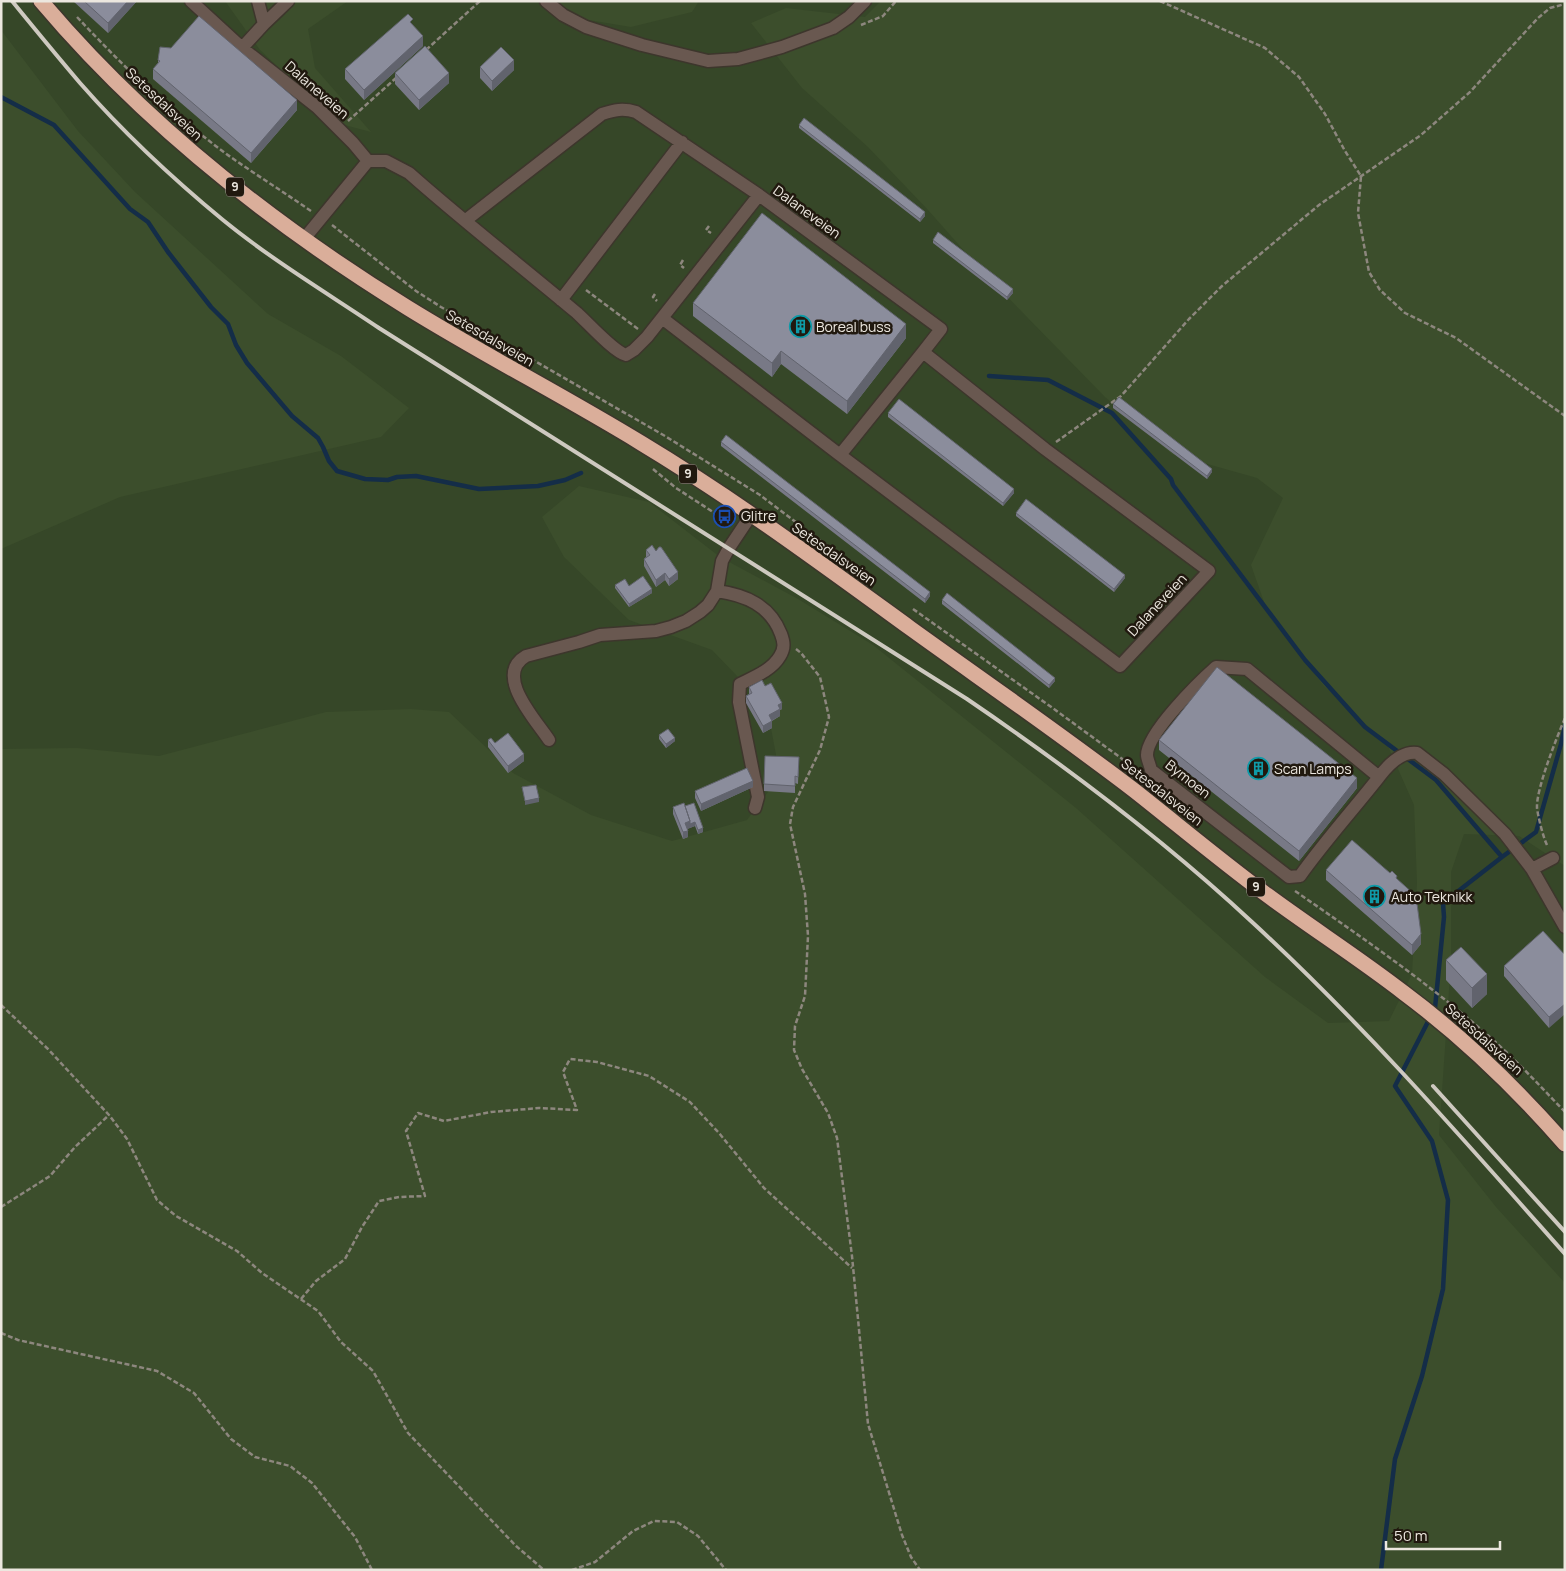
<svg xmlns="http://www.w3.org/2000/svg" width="1566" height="1571" font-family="Manrope,sans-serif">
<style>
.green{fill:#364728}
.forest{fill:#3c4e2c}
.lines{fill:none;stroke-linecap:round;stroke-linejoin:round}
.stream{stroke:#142d48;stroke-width:4.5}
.minor-casing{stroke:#3d362c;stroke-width:15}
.highway-casing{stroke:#3d362c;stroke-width:18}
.path{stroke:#8d877e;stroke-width:2.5;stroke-dasharray:5 2.5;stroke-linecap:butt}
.minor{stroke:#695850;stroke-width:12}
.highway{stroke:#daae9a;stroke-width:15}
.rail{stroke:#cec9c0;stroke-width:4}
.wall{fill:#787986}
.shaded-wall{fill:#61636d}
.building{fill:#8b8d9c;stroke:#61636d}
.labels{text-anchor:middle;stroke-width:5;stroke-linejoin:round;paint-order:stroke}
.shield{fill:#21190f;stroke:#afa9a1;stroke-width:1}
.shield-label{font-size:12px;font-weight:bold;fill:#ece7df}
.street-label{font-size:14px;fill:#ece7df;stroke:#21190f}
.poi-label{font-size:14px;fill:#ece7df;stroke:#21190f;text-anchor:start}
</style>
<rect width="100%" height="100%" fill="#21190f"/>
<!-- green -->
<path class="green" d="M1,1H1565V1570H1Z"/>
<!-- forest -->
<path class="forest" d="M225,1H348L308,29L315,68L371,132L337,123L260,50Z
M547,1H699L692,12L631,27L558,15Z
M881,1H1565V866L1519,836L1464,834L1451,872V961L1439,1135L1496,1207L1565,1283V1570H1V749L77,748L159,756L326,712L411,709L449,712L513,773L591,815L672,841L747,820L780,776L767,707L712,650L629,620L564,557L542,517L579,486L649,502L720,557L798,599L873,645L1076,808L1265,977L1328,1023L1389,1021L1412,974L1417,883L1414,805L1387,744L1324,686L1269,616L1251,565L1283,498L1257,478L1172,454L1105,397L983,272L928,210L868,147L802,88L751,23L786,8L865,17Z
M1,30L78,131L135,192L268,314L341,356L409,408L381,437L120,497L1,549Z"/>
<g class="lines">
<!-- stream -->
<path class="stream" d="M1,97L54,125L130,209L148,222L168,252L211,307L228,324L236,345L247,363L292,416L318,438L323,447L329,461L337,471L365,479L388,480L397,477L416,476L479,489L538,486L565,480L581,473
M989,376L1048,380L1112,413L1171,479L1173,485L1305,660L1365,727L1436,780L1502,857L1536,832L1561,744L1565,725
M1381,1570L1395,1459L1422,1376L1443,1289L1448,1200L1432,1141L1395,1086L1435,1008L1444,917L1443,903L1502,857"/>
<defs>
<path id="minor" d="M191,1L242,48L317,107L353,143L368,161
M258,1L264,24
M546,1L563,15L586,27L642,45L708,61L738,59L782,47L833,28L849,17L865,1
M242,48L264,24L288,1
M466,220L602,114C614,110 623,108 636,112L759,195L941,329L923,352L1045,449L1209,571L1120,666L840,455
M304,239L368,161H386L409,173C463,221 521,266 577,313C588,323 614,352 626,355L634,350L647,337L759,195
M561,300L682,142
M662,318L840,455L923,352
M717,591C745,595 770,605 781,634C784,642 785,648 780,656C772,670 754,677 740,684L739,702L758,797L755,808
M549,740C536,720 493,675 526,656L579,642L600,635L656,631L671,627L686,621L700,612L708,605L717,591L722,561L729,548L751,515
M1379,777L1247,669L1216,667C1199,682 1147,733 1147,755C1147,759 1150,765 1151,770L1289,877L1300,876C1324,842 1353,810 1379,777C1388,765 1401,751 1417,753L1444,774L1505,834L1532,869L1565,927
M1532,869L1553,858"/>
<path id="highway" d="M41,1C144,123 272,224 408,308C484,355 564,396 641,443C734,499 822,564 910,628C985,682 1062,735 1135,791C1178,825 1220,860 1263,892C1310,927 1359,958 1404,993C1463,1037 1516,1088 1565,1144"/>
</defs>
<!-- minor casing -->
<use href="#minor" class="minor-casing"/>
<!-- highway casing -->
<use href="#highway" class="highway-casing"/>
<!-- path -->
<path class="path" d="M1160,1L1265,48L1299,77L1325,114L1345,151L1361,176L1358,213L1369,272L1380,290L1405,313L1456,338L1565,416
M77,17C125,68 175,117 232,158C258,176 285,193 311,211
M861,25L883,16L896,1
M426,50L480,1
M348,121L396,78
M332,225L416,291L441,307L665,436L760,495L876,583
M709,226L706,230L711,233
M683,260L680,265L684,268
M586,290L638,329
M655,294L653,297L657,301
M1056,442L1121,396L1189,319L1222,286L1319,205L1421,135L1470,92L1538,18L1550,8L1565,4
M653,469L676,488L730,523
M913,609L1054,709L1136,769
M796,649L801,653L820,677L829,717L820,750L793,807L790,824L805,894L808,936L805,996L795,1026L794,1050L802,1069L828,1113L837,1138L852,1256L868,1424L902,1535L911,1557L920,1570
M1547,845C1543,837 1538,816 1537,808C1536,789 1557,737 1565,718
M1295,891C1363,938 1431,985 1492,1039C1518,1062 1541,1087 1565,1112
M1,1005L48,1049L109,1115L127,1139L157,1200L176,1216L237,1251L262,1273L318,1311L341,1342L373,1371L408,1433L516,1546L544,1570
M1,1207L50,1176L75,1147L109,1115
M301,1299L316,1281L345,1259L362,1227L379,1201L399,1197L425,1196L406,1131L418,1113L444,1121L491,1112L539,1108L577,1110L563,1072L570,1059L597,1062L649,1076L690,1102L719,1133L764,1188L852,1268
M1,1333L18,1340L157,1371L194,1393L231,1439L255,1457L290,1466L312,1483L355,1537L372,1570
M572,1570L595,1562L633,1531L654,1521L677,1522L698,1536L726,1570"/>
<!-- minor -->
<use href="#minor" class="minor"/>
<!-- highway -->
<use href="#highway" class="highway"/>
<!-- rail -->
<path class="rail" d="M12,1C34,28 57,56 80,83C123,132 172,178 223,220C272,260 327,293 379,328L967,699C1067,767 1164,840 1252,922C1364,1025 1464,1140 1565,1254
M1433,1086L1565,1232"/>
</g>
<!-- wall -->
<path class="wall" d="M73,1H137L108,33Z
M423,46L364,100L345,79V69Z
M158,60L297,110L251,163L153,79V69L158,63Z
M480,67L514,70L492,91L480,78Z
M395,73L449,83L419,110L395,84Z
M799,125L925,216L920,222L799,128Z
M933,240L1013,293L1007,300L933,243Z
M693,303L906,338L847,414L781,364L772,377L693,316Z
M1113,404L1212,472L1207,479L1113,408Z
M888,413L1014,493L1003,506L888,417Z
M721,442L930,596L925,603L721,446Z
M1016,513L1125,578L1114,592L1016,516Z
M646,550L656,551L678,579L669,586L665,580L656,587L644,566V559L646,557Z
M615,585L629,586L652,593L629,607L615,588Z
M942,600L1055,681L1049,688L942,604Z
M765,686L782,709L780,710V716L772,721V728L763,733L746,703V696L749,694V687Z
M659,735L675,741L666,748L659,739Z
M488,740L495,743L524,761L508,773L488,747Z
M1159,740L1357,788L1299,861L1159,750Z
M799,757L798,784L795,783V793L764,791V784Z
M753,787L701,811L695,798V791Z
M685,806L703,832L698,834L695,826L687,829L688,837L683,839L673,814V807Z
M1326,870L1397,879L1421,944L1412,955L1326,880Z
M1565,955L1549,1028L1504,976V966Z
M1446,960L1487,994L1472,1008L1446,980Z"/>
<!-- shaded-wall -->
<path class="shaded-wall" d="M128,1H137L108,33V23Z
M423,36V46L364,100V90Z
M514,60V70L492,91V81Z
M449,73V83L419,110V100Z
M297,100V110L251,163V153Z
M925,212V216L920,222V219Z
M1013,289V293L1007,300V297Z
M906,324V338L847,414V401Z
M781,351V364L772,377V363Z
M1212,469V472L1207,479V476Z
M1014,489V493L1003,506V503Z
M678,572V579L669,586V579Z
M665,573V580L656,587V580Z
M1125,575V578L1114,592V589Z
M652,589V593L629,607V604Z
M930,592V596L925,603V599Z
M1055,678V681L1049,688V685Z
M782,703V709L780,710V716L769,722V715L778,705Z
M772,721V728L763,733V726Z
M675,738V741L666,748V744Z
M524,754V761L508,773V766Z
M1357,778V788L1299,861V851Z
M753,781V787L701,811V804Z
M539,798V802L525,805V801Z
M690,821L695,822V826L685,830V823Z
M703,828V832L698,834V830Z
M688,831V837L683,839V832Z
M1421,934V944L1412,955V945Z
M1487,974V994L1472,1008V988Z
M1565,1004V1014L1549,1028V1017Z"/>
<!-- building -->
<path class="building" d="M84,1H128L108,23Z
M408,14L413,19L410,22L423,36L364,90L345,69Z
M199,16L297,100L251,153L153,69L160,61L158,60L160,47L171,48Z
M425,46L449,73L419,100L395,73Z
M501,47L514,60L492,81L480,67Z
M804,118L925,212L920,219L799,125Z
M762,213L906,324L847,401L781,351L772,363L693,303Z
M938,232L1013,289L1007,297L933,240Z
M1119,397L1212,469L1207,476L1113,404Z
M899,399L1014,489L1003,503L888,413Z
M726,435L930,592L925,599L721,442Z
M1026,499L1125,575L1114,589L1016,513Z
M652,545L656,551L659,547H661L678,572L669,579L665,573L656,580L644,559L650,555L646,550Z
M643,576L652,589L629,604L615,585L625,579L629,586Z
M947,593L1055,678L1049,685L942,600Z
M1217,667L1357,778L1299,851L1159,740Z
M762,680L765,686L771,683L782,703L778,705L780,709L769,715L772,721L763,726L746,696L752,693L749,687Z
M668,729L675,738L666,744L659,735Z
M508,733L524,754L508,766L488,740L491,738L495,743Z
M765,756L799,757L798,777L795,776V786L764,784Z
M747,768L753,781L701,804L695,791Z
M536,785L539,798L525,801L522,787Z
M684,803L690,821L685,823L688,831L683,832L673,807Z
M694,803L703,828L698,830L695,822L690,824V821L685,806Z
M1352,840L1390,873L1392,871L1397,876L1396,878L1416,896L1421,934L1412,945L1326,870Z
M1543,931L1565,955V1004L1549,1017L1504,966Z
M1461,947L1487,974L1472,988L1446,960Z"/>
<!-- icons -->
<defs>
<symbol id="building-ring" viewBox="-11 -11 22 22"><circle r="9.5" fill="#21190f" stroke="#0f9aa8" stroke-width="1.5"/><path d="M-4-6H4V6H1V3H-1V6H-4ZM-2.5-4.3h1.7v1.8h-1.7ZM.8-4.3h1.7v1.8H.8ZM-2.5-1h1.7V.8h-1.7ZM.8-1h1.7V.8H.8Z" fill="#0f9aa8"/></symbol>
<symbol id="bus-ring" viewBox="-11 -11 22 22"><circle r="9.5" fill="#21190f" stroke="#1a4fb4" stroke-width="1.5"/><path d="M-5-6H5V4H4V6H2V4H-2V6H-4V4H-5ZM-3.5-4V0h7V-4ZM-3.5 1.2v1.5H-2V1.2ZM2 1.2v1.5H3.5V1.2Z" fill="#1a4fb4"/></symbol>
</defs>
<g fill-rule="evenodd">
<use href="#building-ring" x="788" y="314" width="25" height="25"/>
<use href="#bus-ring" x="712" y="504" width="25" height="25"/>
<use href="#building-ring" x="1246" y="756" width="25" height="25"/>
<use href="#building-ring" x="1362" y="884" width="25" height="25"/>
</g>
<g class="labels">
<!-- shield labels -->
<g class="shield">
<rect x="226" y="177.5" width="18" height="19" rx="4"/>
<rect x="679" y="464.5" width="18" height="19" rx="4"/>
<rect x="1247" y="877.5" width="18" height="19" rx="4"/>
</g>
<g class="shield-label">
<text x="235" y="191">9</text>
<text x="688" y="478">9</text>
<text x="1256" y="891">9</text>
</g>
<!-- street labels -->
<g class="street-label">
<text transform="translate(317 90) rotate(41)" y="5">Dalaneveien</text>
<text transform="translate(164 104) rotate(43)" y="5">Setesdalsveien</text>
<text transform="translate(807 212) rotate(36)" y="5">Dalaneveien</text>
<text transform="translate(490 338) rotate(30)" y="5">Setesdalsveien</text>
<text transform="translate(834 554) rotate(35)" y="5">Setesdalsveien</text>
<text transform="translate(1157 605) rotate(-47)" y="5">Dalaneveien</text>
<text transform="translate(1188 779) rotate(38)" y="5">Bymoen</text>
<text transform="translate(1162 792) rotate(38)" y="5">Setesdalsveien</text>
<text transform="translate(1484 1039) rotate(42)" y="5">Setesdalsveien</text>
</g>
<!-- poi labels -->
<g class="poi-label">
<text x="816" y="332">Boreal buss</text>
<text x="741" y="521">Glitre</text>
<text x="1274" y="774">Scan Lamps</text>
<text x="1391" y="902">Auto Teknikk</text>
</g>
</g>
<!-- border -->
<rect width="1566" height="1571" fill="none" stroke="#ece7df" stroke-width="5"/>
<!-- scale -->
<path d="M1386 1541v8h114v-8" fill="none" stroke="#ece7df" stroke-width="2.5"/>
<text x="1394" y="1541" font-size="15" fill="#ece7df" stroke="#21190f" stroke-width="4" paint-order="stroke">50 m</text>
</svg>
